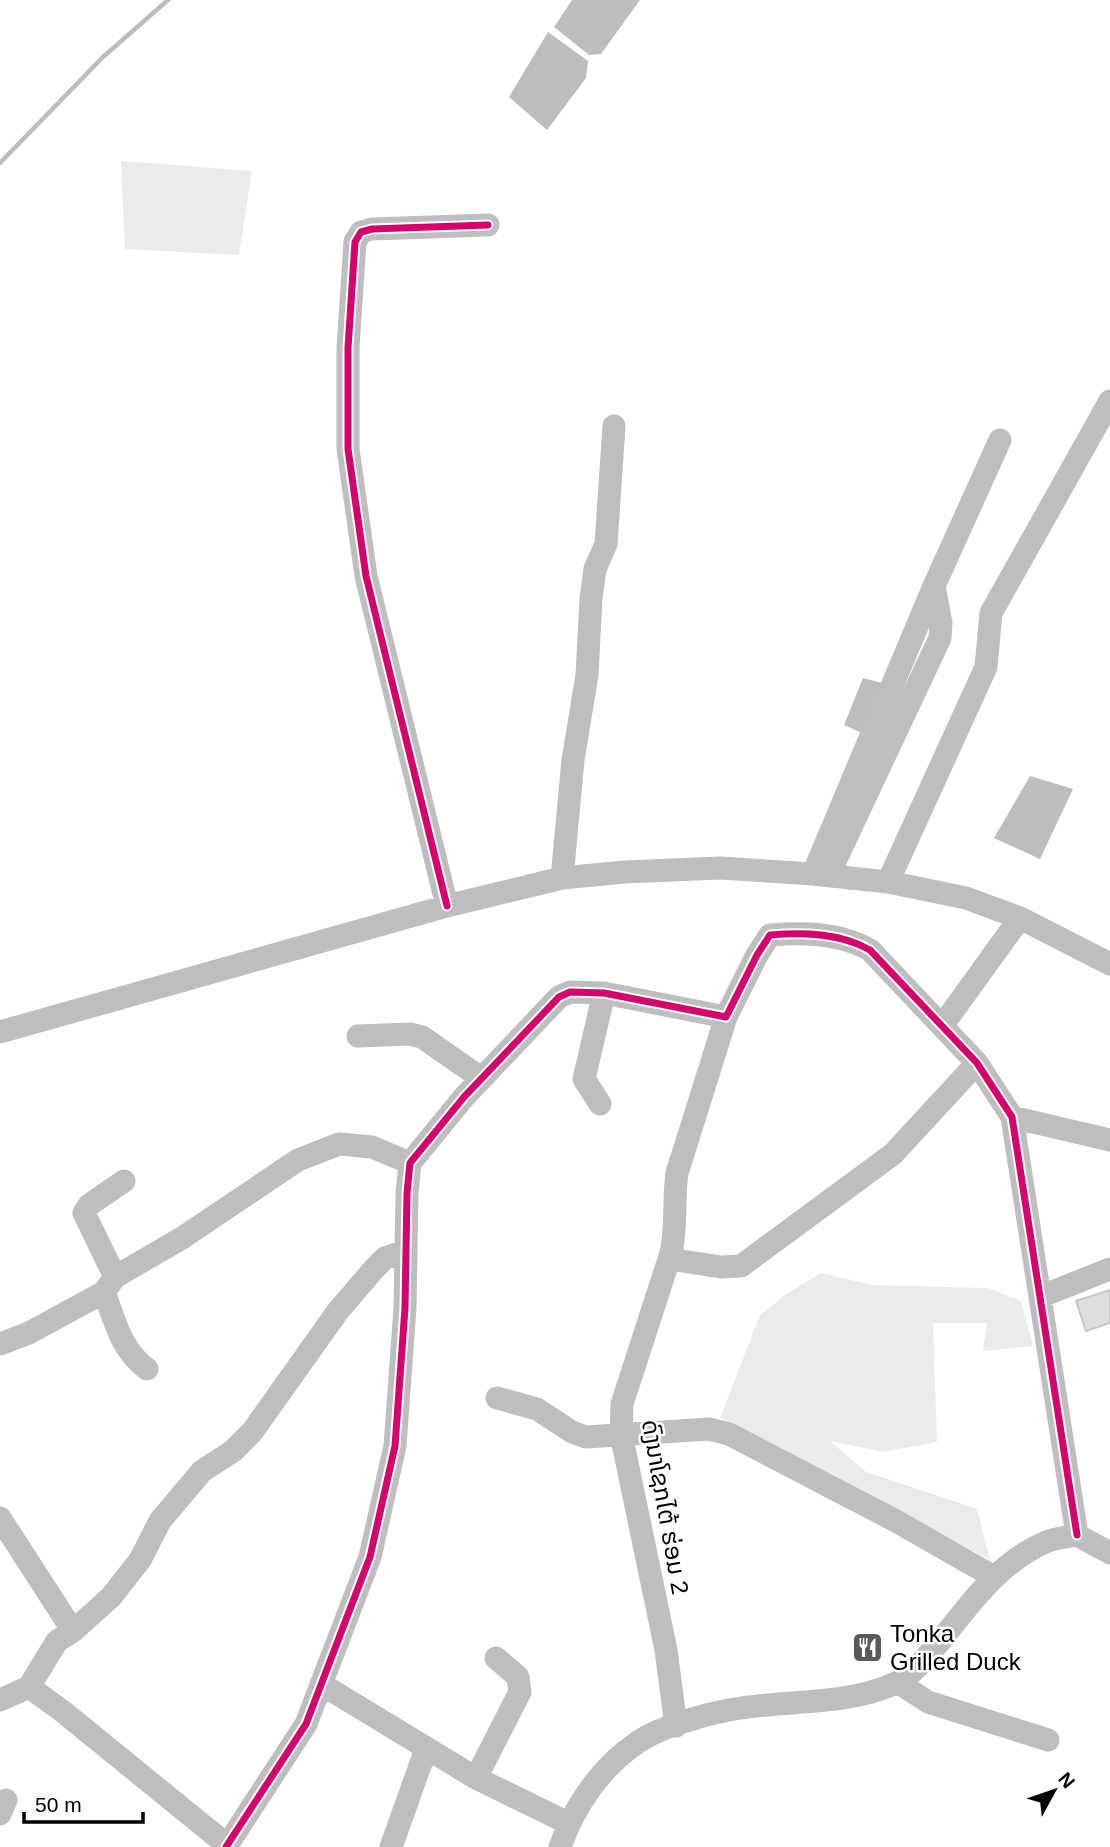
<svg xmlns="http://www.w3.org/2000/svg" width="1110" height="1847" font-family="Arial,'Noto Sans Lao',sans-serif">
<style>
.green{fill:#ebebeb}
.water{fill:#bdbdbd}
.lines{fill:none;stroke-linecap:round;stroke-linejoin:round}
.stream{stroke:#bdbdbd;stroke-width:4.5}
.building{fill:#dedede;stroke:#c6c6c6;stroke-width:2}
.minor{stroke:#bebebe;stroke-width:23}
.cycleway-casing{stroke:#fff;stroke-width:11}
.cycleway{stroke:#d6006c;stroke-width:7}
.labels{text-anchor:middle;stroke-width:5;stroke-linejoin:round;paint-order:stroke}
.street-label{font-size:24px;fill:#000;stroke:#fff}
.poi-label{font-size:24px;fill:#000;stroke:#fff;text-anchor:start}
</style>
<rect width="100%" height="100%" fill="#fff"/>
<!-- green -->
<path class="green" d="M121,161L252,171L239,255L125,249Z
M821,1273L872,1285L988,1288L1021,1301L1033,1346L983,1351L987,1323H933L937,1442L883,1452L830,1441L866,1472L977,1509L990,1560L720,1418L760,1315L785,1295Z"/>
<!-- water -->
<path class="water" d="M572,0H640L601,54L589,55L554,27Z
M548,32L588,61L586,78L547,130L509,97Z
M863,678L886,684L866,735L844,725Z
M1030,776L1073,789L1040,859L994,838Z"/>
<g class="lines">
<!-- stream -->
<path class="stream" d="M0,163L103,57L168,0"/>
</g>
<!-- building -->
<path class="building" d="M1110,1290V1323L1086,1331L1076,1301Z"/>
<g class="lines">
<!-- minor -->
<path class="minor" d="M830,872L940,638L941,623L934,586
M813,874L934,586L1000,440
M562,878L573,760L587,675L591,598L595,569L606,544L614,426
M888,882L986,667L991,613L1110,401
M447,906L366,576L348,449V348L355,242L361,232L372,229L488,225
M942,1026L1020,918
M0,1032L447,906L562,878L625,872L720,868L813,874L888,882L966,898L1020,918L1110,964
M358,1036L410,1034L422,1037L481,1078
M600,1104L584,1079L604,993
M1012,1117L1110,1140
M669,1259L721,1267L741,1266L893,1154L977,1063
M115,1277L84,1213L89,1205L124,1181
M104,1292C115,1321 121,1350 147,1369
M1042,1296L1110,1269
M0,1344L29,1333L104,1292L115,1277L182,1238L298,1160L339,1144L372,1147L410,1163
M497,1398L537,1409L572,1432L586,1437L709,1429L729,1434L896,1521L994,1577
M0,1518L73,1631
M899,1683L928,1702L1048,1740
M321,1684L476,1778L568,1823
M29,1687L61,1710L227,1845
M0,1700L29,1687L57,1641L73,1631L111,1597L140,1560L160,1521L202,1471L233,1451L252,1432L338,1311L374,1269L385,1258L406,1251
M676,1726L666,1650L621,1434L622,1404L671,1253C677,1227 673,1200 677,1173L726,1017
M476,1778L520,1692L518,1677L496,1658
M0,1814L6,1800
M226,1847L306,1724L370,1557L395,1446L405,1308L407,1193L410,1163L464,1097L559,997L570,992L604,993L726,1017L757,955L770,935C804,932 840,933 870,950L977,1063L1012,1117L1077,1535
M391,1847L426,1749
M560,1847C574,1806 601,1767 638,1742C660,1727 702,1715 729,1710C784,1699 844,1707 896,1683C911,1677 931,1652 942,1639C971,1602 1001,1561 1046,1542C1055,1538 1067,1537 1077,1535L1110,1553"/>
<defs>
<path id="cycleway" d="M447,906L366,576L348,449V348L355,242L361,232L372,229L488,225
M226,1847L306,1724L370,1557L395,1446L405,1308L407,1193L410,1163L464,1097L559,997L570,992L604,993L726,1017L757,955L770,935C804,932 840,933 870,950L977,1063L1012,1117L1077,1535"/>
</defs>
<!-- cycleway casing -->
<use href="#cycleway" class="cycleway-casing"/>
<!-- cycleway -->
<use href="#cycleway" class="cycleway"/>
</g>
<!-- icons -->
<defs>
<symbol id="restaurant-square" viewBox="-11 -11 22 22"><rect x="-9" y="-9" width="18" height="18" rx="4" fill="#595959" stroke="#fff"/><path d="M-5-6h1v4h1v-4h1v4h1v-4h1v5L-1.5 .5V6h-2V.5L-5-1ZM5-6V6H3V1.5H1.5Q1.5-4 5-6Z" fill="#fff"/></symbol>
</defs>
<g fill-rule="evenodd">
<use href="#restaurant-square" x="850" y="1630" width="35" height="35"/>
</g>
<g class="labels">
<!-- street labels -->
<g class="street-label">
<text transform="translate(665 1507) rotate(80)" y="8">ດົງນາໂຊກໄຕ້ ຮ່ອມ 2</text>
</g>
<!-- poi labels -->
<g class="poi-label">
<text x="890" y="1642">Tonka<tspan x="890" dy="28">Grilled Duck</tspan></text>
</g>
</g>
<!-- north arrow -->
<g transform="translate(1054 1791) rotate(50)" stroke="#ffffff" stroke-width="5" paint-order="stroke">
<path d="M0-5L12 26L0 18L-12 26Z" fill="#000000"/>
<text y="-10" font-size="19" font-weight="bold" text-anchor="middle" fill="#000000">N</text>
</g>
<!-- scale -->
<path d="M24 1812v10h119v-10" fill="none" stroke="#000000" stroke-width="3.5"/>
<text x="35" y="1812" font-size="21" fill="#000000" stroke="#ffffff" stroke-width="5" paint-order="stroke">50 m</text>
</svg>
